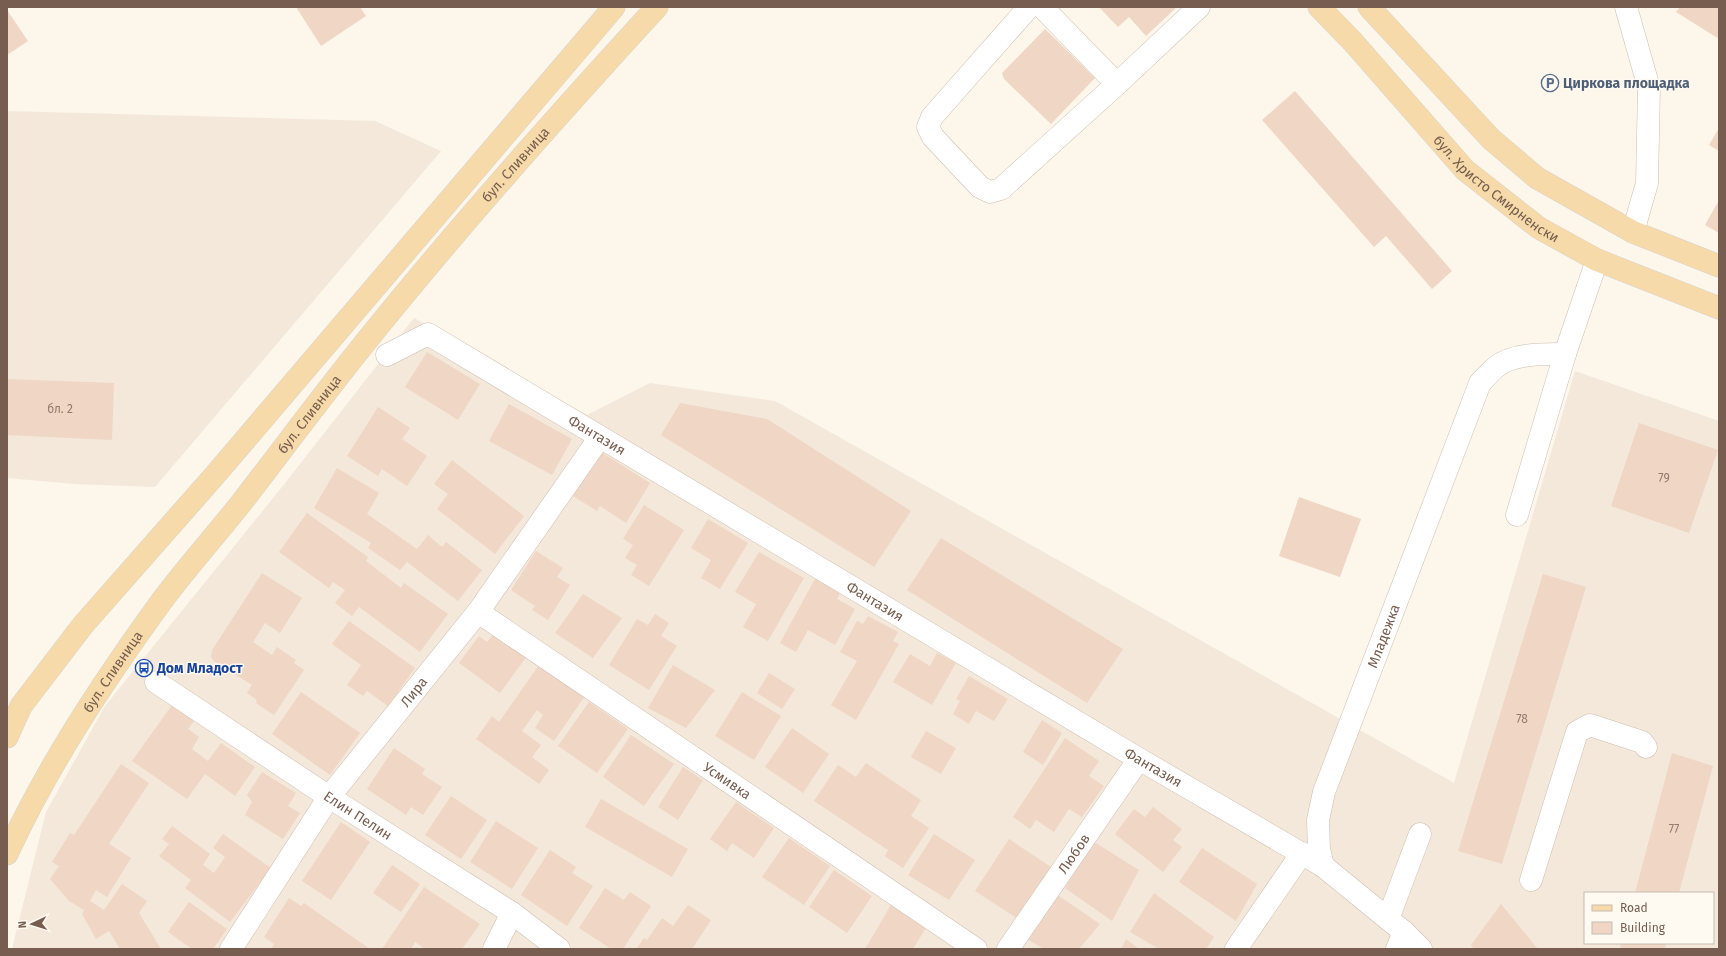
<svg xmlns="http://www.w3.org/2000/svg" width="1726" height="956" font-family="'Fira Sans',sans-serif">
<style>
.residential{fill:#f3e8da;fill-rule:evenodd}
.building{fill:#f0d6c4}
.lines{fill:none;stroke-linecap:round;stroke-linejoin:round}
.minor-casing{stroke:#cebeb1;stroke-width:23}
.major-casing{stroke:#d9d2ce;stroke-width:23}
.minor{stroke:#fff;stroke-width:22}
.major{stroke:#f6daa9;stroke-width:22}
.labels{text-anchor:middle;stroke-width:3;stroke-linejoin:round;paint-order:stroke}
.number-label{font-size:12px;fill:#947b6c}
.service-label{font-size:14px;font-weight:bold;fill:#4e5e75;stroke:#fefaf2;text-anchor:start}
.street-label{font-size:14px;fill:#765d4f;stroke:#fefaf2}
.transit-label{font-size:14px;font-weight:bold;fill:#164399;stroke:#fefaf2;text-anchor:start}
</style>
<rect width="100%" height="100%" fill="#fcf6eb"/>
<!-- residential -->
<path class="residential" d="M7,111L375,121L441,151L155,487L75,484L7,478Z
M414,318L587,415L650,383L775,401L1454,783L1575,371L1719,421V949H12L46,812L105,706L286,482ZM1585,893H1713V943H1585Z"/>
<!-- building -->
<path class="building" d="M296,7H360L366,16L321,46Z
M1099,7H1177L1146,36L1129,17L1118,27Z
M1680,7H1719V39L1676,12Z
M7,10L28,41L7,55Z
M1045,29L1095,78L1051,124L1004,79L1002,73Z
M1295,91L1452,271L1432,289L1386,236L1374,247L1262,120Z
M1719,128V151L1709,145Z
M1719,200V233L1705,225Z
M427,352L480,384L458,420L405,387Z
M7,379L114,383L112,440L7,435Z
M680,403L767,419L911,511L874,567L661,435Z
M509,404L572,439L552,475L489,441Z
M378,407L410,428L402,439L427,456L407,486L382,469L378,476L347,456Z
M1639,423L1718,450L1689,533L1611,506Z
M601,452L650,483L626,523L600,506L597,511L573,496Z
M452,460L524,516L495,554L437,509L448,494L434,484Z
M337,468L379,493L367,514L417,549L428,535L442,547L446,542L482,570L458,601L407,562L400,570L368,548L371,543L314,508Z
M1299,497L1361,519L1340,577L1279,556Z
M644,505L684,530L649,586L631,575L637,565L625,558L633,545L623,539Z
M307,513L368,557L366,561L401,588L404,583L448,614L420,652L359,607L352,616L335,603L345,590L333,582L329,588L279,552Z
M708,519L748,543L720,589L701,578L711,560L691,548Z
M941,538L1123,649L1087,703L907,590Z
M536,551L563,568L557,577L570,585L548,620L532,610L535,606L511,590Z
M759,552L804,578L768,641L743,627L756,604L735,592Z
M262,573L302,598L280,633L265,623L253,642L272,655L277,647L296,660L294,663L304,670L274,715L256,703L257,700L247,693L252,685L214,661L211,657L212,650Z
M1543,574L1586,587L1502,864L1458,851Z
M817,575L842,589L837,599L855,609L835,645L808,630L796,652L780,643Z
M583,594L622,618L593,658L555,633Z
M655,614L669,623L661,636L677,646L649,690L609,665L637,619L648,625Z
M868,616L898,632L893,641L899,644L856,720L831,705L857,661L840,652L857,621L863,624Z
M349,621L415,668L388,706L367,691L363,696L347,685L361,665L332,644Z
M495,632L527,656L500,693L459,663L479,636L487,642Z
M937,653L956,663L932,705L893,682L910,654L930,666Z
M541,662L587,693L554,741L535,728L543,715L537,710L522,731L541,745L532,757L549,770L539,784L476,739L492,716L499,722Z
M673,665L715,690L686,728L648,708Z
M769,673L795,689L782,709L757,693Z
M969,676L1008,699L994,721L976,711L969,724L953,714L960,701L956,699Z
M301,692L360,733L330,775L272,734Z
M742,692L781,716L754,760L715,736Z
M589,702L628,729L597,773L558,746Z
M172,705L194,721L188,729L199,737L192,749L208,761L221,743L255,767L235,796L205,774L187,799L132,761Z
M1042,720L1062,733L1043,765L1023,752Z
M792,728L829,754L803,793L765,767Z
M926,731L956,748L941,774L911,757Z
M631,735L674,764L644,806L603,777Z
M1065,738L1099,761L1089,776L1104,786L1082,817L1069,809L1054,832L1036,820L1030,829L1013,817Z
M394,748L425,769L422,774L442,787L423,815L411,807L406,815L367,789Z
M1672,753L1713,766L1679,893H1635Z
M866,763L921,800L911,816L929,828L903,868L885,856L888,850L814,801L838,765L856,777Z
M121,764L149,783L109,844L131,858L107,897L96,890L90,901L104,910L122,884L147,901L139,913L161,949H120L109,931L96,939L82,914L84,910L69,901L50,879L59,866L52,862L70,833L74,835Z
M683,767L703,780L678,820L658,807Z
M262,772L296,793L288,806L300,813L283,839L245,815L252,802L247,795Z
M451,796L487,820L461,859L425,835Z
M601,799L688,849L672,877L585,827Z
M736,802L774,828L754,858L732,843L727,851L710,839Z
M1153,807L1182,829L1173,840L1182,847L1163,872L1115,834L1134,809L1145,817Z
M496,821L538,848L512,889L470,862Z
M341,822L370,842L331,900L302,881Z
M172,826L210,854L203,865L214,873L225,857L213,848L223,834L271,868L230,922L185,888L191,880L159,856L169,844L162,839Z
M934,834L975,860L949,900L908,875Z
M789,838L830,866L804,905L762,877Z
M1009,839L1051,867L1018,919L975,891Z
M1091,840L1139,870L1112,921L1065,888Z
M1202,848L1257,884L1236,921L1179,882Z
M550,850L576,867L572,873L593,886L567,926L521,895Z
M392,865L420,884L401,912L373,893Z
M834,870L872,896L847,933L809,907Z
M424,887L480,924L462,949H425L415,942L411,949H382Z
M605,888L624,900L630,892L651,906L623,949H611L579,928Z
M1154,893L1214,937L1206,949H1159L1130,932Z
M1056,894L1100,924L1079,949H1044L1027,939Z
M289,898L301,906L304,903L370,949H271L274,944L264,937Z
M189,902L227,929L213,949H192L168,932Z
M1501,904L1538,949H1474L1471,945Z
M688,905L711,920L692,949H636L644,938L647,940L662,918L673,926Z
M891,905L927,926L913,949H865Z
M1126,939L1139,949H1121Z
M1621,943H1666L1665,949H1620Z"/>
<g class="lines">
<defs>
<g id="minor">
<path d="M1029,7L932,117L928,127L933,137L980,187L990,192L1001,189L1117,84L1199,7"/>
<path d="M1042,7L1117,84"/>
<path d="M1626,7L1649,88L1647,183L1633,232"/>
<path id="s1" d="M387,355L428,334L1139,759L1323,866"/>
<path d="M1517,515L1565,354L1597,260"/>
<path id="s2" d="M478,612L976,949"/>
<path id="s3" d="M156,682L329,797L512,913L559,949"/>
<path d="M1531,880L1577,732L1590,725L1642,742L1646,747"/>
<path d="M1388,919L1420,834"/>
<path d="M1404,932L1421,949"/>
<path id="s4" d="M231,949L329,797L478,612L600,437"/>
<path d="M494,949L512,913"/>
<path id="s5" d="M1008,949L1139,759"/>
<path d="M1236,949L1302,853"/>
<path id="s6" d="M1397,949L1404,932L1323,866L1319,849L1318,820L1324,792L1480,383C1485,378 1490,372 1496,367C1513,353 1543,354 1565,354"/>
</g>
<g id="major">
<path id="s7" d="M1319,7L1353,42L1465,170L1539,228L1597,260L1719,308"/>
<path d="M1369,7L1491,139L1537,178L1633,232L1719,266"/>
<path d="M7,737L21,706L83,625L215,475L614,7"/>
<path id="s8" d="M7,854C48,765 103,682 161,602C186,568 216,535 242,502C283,449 322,396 364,344C457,228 556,117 657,7"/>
</g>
</defs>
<!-- minor casing -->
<use href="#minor" class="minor-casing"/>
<!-- major casing -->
<use href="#major" class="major-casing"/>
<!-- minor -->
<use href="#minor" class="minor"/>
<!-- major -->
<use href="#major" class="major"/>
</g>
<!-- icons -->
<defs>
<symbol id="parking-ring" viewBox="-11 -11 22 22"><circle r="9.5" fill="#fefaf2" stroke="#5c6f8a" stroke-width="1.5"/><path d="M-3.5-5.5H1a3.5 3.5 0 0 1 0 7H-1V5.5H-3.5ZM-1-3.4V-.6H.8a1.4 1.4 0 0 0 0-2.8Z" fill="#5c6f8a"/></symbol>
<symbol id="bus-ring" viewBox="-11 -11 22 22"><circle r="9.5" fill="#fefaf2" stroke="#1a4fb4" stroke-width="1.5"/><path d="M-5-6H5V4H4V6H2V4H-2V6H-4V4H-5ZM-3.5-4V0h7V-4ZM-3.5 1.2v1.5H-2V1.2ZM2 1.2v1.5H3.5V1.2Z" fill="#1a4fb4"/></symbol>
</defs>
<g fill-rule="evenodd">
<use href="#parking-ring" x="1540" y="73" width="20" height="20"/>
<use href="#bus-ring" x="134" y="658" width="20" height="20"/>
</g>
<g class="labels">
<!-- number labels -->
<g class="number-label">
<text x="60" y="413">бл. 2</text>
<text x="1664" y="482">79</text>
<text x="1522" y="723">78</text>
<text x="1674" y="833">77</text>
</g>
<!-- service labels -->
<g class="service-label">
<text x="1563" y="88">Циркова площадка</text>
</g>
<!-- street labels -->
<g class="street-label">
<text dy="5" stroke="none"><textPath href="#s8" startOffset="859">бул. Сливница</textPath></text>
<text dy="5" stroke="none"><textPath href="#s7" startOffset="255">бул. Христо Смирненски</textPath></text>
<text dy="5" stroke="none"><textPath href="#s8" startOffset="535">бул. Сливница</textPath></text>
<text dy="5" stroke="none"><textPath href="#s1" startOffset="243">Фантазия</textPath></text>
<text dy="5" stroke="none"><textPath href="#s1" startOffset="567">Фантазия</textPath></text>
<text dy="5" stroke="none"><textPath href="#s6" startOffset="365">Младежка</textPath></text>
<text dy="5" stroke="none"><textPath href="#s8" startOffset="211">бул. Сливница</textPath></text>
<text dy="5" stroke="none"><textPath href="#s4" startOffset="316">Лира</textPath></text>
<text dy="5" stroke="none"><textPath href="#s1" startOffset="891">Фантазия</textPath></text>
<text dy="5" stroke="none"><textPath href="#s2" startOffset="301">Усмивка</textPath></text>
<text dy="5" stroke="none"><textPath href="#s3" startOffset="242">Елин Пелин</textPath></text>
<text dy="5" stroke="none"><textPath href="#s5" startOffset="116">Любов</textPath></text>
</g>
<!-- transit labels -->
<g class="transit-label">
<text x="157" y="673">Дом Младост</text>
</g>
</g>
<!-- border -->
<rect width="1726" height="956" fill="none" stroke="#765d4f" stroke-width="16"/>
<!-- legend -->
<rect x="1584" y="892" width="130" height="52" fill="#fefaf2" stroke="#c8bbb1"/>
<rect x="1592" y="905" width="20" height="6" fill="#f6daa9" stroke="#c8bbb1"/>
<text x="1620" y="912" font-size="12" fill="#765d4f">Road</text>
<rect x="1592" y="922" width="20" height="12" fill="#f0d6c4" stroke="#c8bbb1"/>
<text x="1620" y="932" font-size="12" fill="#765d4f">Building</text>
<!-- north arrow -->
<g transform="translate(32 924) rotate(266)" stroke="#fefaf2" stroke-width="3" paint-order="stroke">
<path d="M0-3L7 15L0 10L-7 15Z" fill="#765d4f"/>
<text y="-6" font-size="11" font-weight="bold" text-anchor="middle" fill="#765d4f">N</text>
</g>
</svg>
